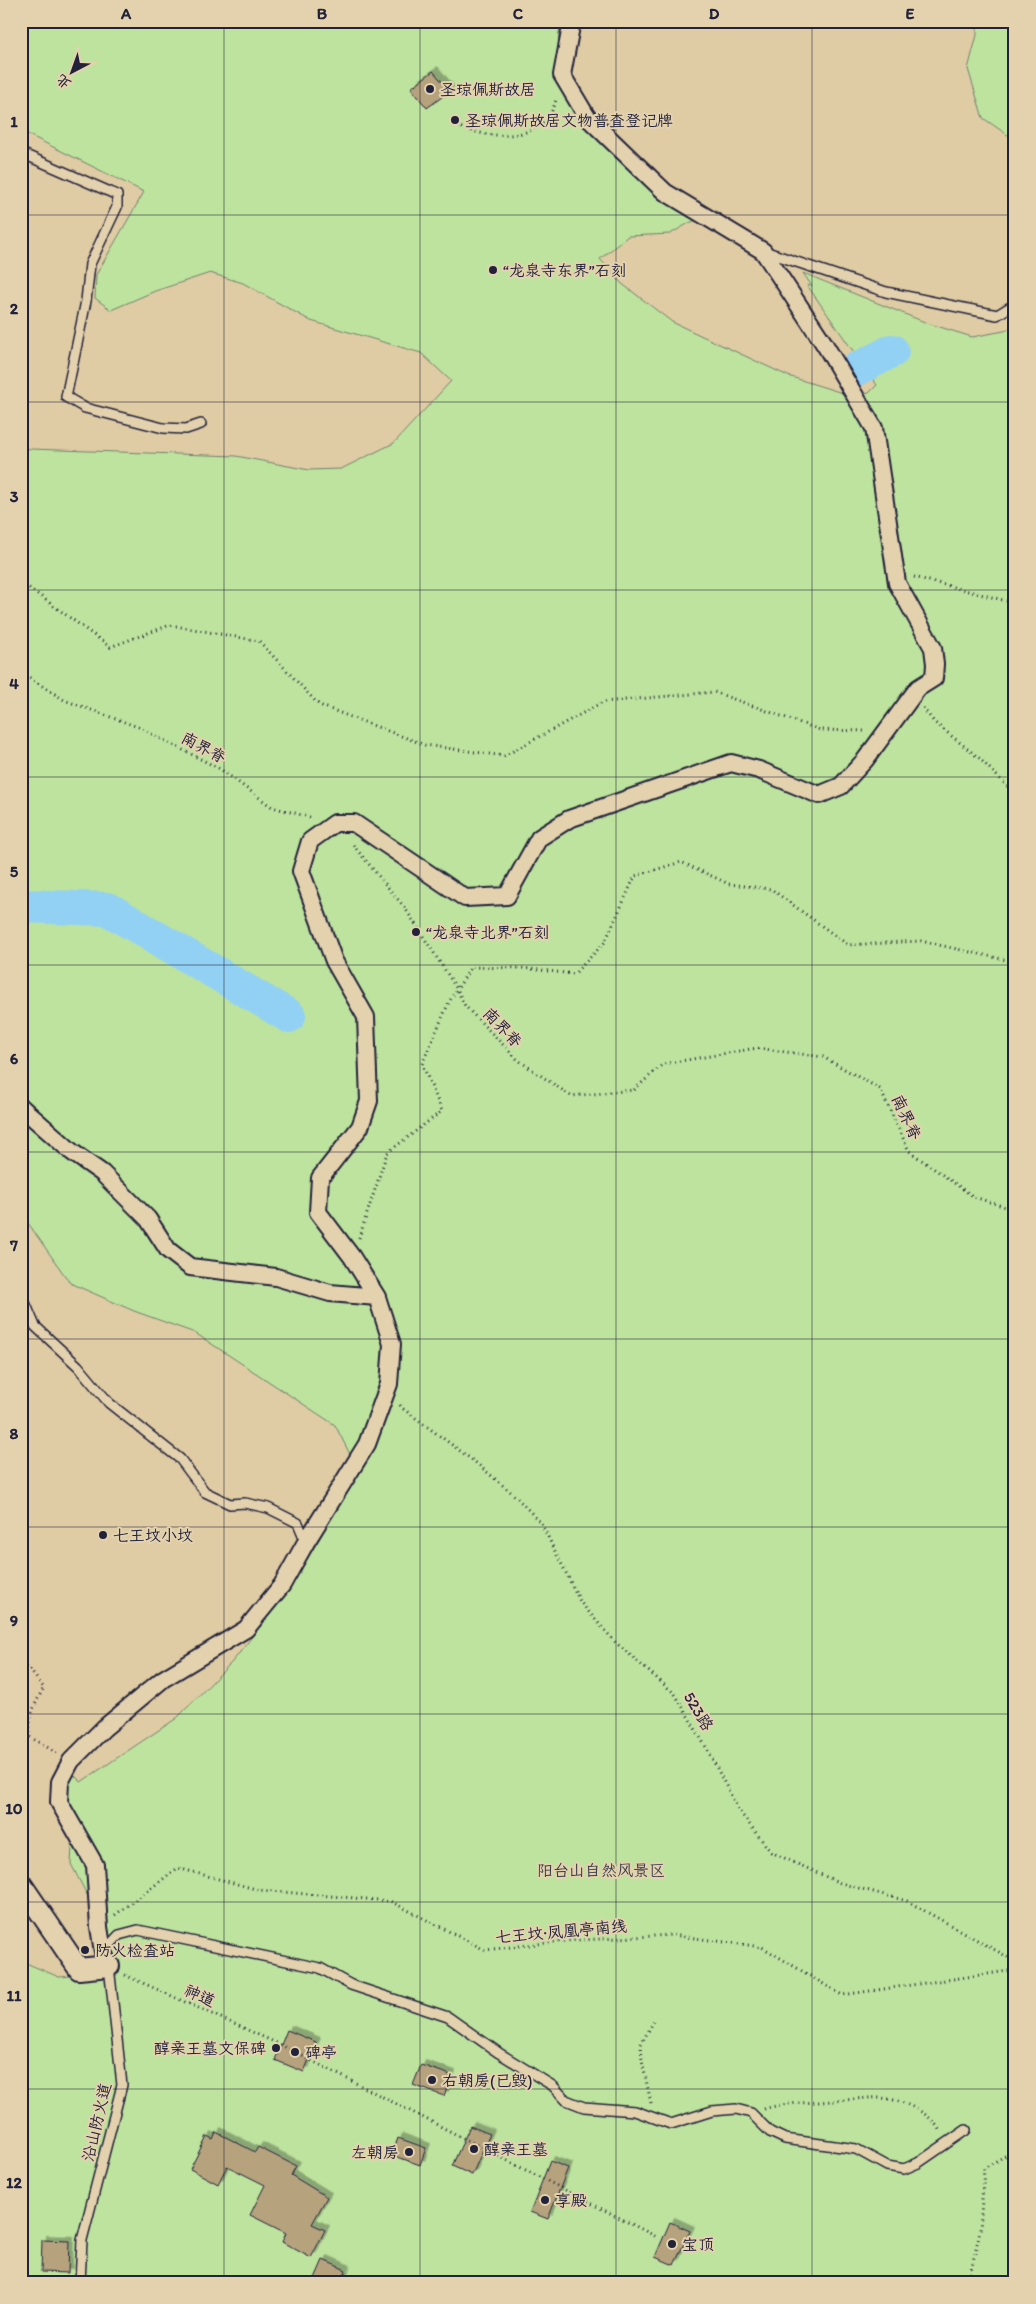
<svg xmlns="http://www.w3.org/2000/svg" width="1036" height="2304" font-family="Itim,'LXGW WenKai TC',sans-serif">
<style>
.green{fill:#bde39e;stroke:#70826c}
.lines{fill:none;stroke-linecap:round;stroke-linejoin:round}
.river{stroke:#93d1f4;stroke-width:34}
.building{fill:#b6a27d;stroke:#22223b;filter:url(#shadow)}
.service-casing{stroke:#22223b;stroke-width:12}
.minor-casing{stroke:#22223b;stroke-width:20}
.tertiary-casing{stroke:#22223b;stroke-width:24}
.path{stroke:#22223b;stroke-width:3;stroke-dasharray:1 4;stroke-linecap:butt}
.service{stroke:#e4d2af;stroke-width:9}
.minor{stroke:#e4d2af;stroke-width:16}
.tertiary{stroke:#e4d2af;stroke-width:20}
.grid{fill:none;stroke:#22223b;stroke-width:1;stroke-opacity:0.55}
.poi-dot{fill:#22223b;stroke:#e4d2af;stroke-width:2}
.labels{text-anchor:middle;stroke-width:4;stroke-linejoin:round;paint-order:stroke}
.poi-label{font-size:16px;fill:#22223b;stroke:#e4d2af;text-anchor:start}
.street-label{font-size:16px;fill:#22223b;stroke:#e4d2af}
.park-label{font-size:16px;fill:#393f4a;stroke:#e4d2af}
.neatline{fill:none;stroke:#22223b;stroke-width:2}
.grid-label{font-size:16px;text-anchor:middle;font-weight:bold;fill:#22223b}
</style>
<defs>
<filter id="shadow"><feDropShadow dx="4.5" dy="-4.5" stdDeviation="0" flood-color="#0004"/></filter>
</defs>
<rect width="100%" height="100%" fill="#dfcba4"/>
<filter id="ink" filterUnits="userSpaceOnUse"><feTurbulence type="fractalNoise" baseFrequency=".02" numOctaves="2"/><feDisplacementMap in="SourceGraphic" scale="10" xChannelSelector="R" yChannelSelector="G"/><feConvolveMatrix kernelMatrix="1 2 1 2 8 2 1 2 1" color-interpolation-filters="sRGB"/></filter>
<g filter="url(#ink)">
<!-- green -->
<path class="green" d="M21,21H560L557,57L569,99L613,155L639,177L701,218L689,223L670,234L628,236L600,259L621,283L672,322L788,376L852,396L869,393L877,385L807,285L812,286L803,273L927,323L972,337L1004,331L1015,327V2283H21V1961L59,1977L102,1974L94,1908L71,1864L73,1829L65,1807L69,1770L81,1782L177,1718L233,1661L291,1587L334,1514L355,1464L335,1425L195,1333L134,1311L70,1283L21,1213V447L30,449L236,456L309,470L341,469L394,443L451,381L421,353L311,321L243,283L210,273L155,291L111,310L95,298L96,275L144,192L21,131Z
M977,21H1015V140L983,118L968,69L977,35Z"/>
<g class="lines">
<!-- river -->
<path class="river" d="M857,369L892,351
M21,906L108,909L289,1016"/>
</g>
<!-- building -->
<path class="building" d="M433,71L450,91L427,108L411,88Z
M287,2030L316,2042L304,2072L275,2060Z
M421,2065L451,2075L444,2096L413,2085Z
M470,2126L490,2134L472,2175L452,2166Z
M216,2132L255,2152L258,2147L296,2166L291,2175L327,2197L312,2224L325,2230L311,2258L282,2242L286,2233L250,2215L265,2185L227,2166L218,2184L190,2169L207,2136L213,2139Z
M398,2138L426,2148L420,2165L392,2155Z
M550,2161L568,2168L548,2219L530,2212Z
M670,2222L690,2231L674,2265L655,2257Z
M42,2240L69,2241L68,2273L41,2272Z
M323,2260L346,2270L341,2283H313Z"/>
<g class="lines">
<defs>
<path id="service" d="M21,153L117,195V207L90,264L86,301L66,397L85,408L163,428L186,429L201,424
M764,251L886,292L997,315L1015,304
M21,1293L35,1326L78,1366L109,1403L180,1459L205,1492L230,1504L245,1503L268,1508L298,1523L306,1542
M103,1952L119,1935L138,1930L320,1968L351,1985L448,2017L499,2053L553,2086L566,2100L584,2107L635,2111L671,2124L712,2111L736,2109L751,2113L770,2132L785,2139L856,2149L887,2166L904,2169L918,2163L966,2130
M80,2283L82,2240L122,2085L109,1966"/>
<path id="minor" d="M21,1107L72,1152L102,1173L148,1219L168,1250L190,1267L276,1277L330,1293L377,1297
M109,1966L103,1952L99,1927L95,1865L59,1802L60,1782L71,1761L104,1728L163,1679L246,1629L282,1585L306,1542L367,1444L389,1384L392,1344L377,1297L352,1257L318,1212L320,1178L360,1127L369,1101L366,1017L334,961L301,871L310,841L335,823H354L465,898L507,896L539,838L569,819L731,763L759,770L819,795L841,786L865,760L918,688L934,678L935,664L933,648L897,583L874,428L825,345L763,251L665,192L587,117L562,75L572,21"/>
<path id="tertiary" d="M21,1884L79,1969L109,1966"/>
</defs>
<!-- service casing -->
<use href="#service" class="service-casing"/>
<!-- minor casing -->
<use href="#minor" class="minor-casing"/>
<!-- tertiary casing -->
<use href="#tertiary" class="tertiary-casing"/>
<!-- path -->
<path class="path" d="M452,124C485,139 546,146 556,99
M914,577L1015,603
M21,582L110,647L170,625L259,641L319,705L425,745L504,756L603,702L714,692L820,730L865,731
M21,672L64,700L138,727L220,769L272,807L313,818
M923,708L934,722L979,758L1015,794
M353,845L405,908L457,989L465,1006L518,1060L571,1096L634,1090L663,1064L757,1048L823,1057L880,1089L909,1151L974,1197L1015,1210
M359,1238L387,1153L442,1111L422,1064L449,1002L471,967L522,968L574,974L605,942L635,876L681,862L729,884L771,889L848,945L921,941L1015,962
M400,1405L402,1408L475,1462L512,1493L541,1523L581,1603L616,1643L675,1694L707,1749L739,1811L771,1852L840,1883L907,1901L1015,1961
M21,1665L30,1670L44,1688C34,1704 28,1718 30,1737L57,1753
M115,1915L178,1868L259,1890L390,1901L485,1950L563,1941L672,1935L762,1947L842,1995L1015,1970
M125,1975L281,2045L657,2237
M651,2103L642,2061L641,2044L654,2021
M764,2109C786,2102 809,2103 833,2101C853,2100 874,2095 894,2100C910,2104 934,2116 940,2132
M968,2283L980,2231L984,2168L1015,2150"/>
<!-- service -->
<use href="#service" class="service"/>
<!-- minor -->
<use href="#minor" class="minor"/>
<!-- tertiary -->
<use href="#tertiary" class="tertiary"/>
</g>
</g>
<!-- grid -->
<path class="grid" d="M224,21V2283M420,21V2283M616,21V2283M812,21V2283M21,215H1015M21,402H1015M21,590H1015M21,777H1015M21,965H1015M21,1152H1015M21,1339H1015M21,1527H1015M21,1714H1015M21,1902H1015M21,2089H1015"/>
<!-- markers -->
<g class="poi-dot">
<circle cx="430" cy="89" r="5"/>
<circle cx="455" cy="120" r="5"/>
<circle cx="493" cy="270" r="5"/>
<circle cx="416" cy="932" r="5"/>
<circle cx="103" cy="1535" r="5"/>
<circle cx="85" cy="1950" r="5"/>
<circle cx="276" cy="2048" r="5"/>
<circle cx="295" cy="2052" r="5"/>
<circle cx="432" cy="2080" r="5"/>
<circle cx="474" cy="2149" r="5"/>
<circle cx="409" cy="2152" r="5"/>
<circle cx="545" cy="2200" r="5"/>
<circle cx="672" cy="2244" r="5"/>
</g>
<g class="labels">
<!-- poi labels -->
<g class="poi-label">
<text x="440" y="95">圣琼佩斯故居</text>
<text x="465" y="126">圣琼佩斯故居文物普查登记牌</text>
<text x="503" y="276">“龙泉寺东界”石刻</text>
<text x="426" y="938">“龙泉寺北界”石刻</text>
<text x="113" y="1541">七王坟小坟</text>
<text x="95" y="1956">防火检查站</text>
<text x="266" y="2054" text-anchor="end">醇亲王墓文保碑</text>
<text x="305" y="2058">碑亭</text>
<text x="442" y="2086">右朝房(已毁)</text>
<text x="484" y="2155">醇亲王墓</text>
<text x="399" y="2158" text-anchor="end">左朝房</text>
<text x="555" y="2206">享殿</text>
<text x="682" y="2250">宝顶</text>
</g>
<!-- street labels -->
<g class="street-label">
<text transform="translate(204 747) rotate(28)" y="6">南界脊</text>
<text transform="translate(503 1027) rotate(46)" y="6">南界脊</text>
<text transform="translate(907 1117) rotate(65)" y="6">南界脊</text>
<text transform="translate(699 1711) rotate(59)" y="6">523路</text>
<text transform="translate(561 1931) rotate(-5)" y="6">七王坟·凤凰亭南线</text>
<text transform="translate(200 1995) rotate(24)" y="6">神道</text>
<text transform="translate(96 2122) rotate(-77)" y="6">沿山防火道</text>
</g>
<!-- park labels -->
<g class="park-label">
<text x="601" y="1876">阳台山自然风景区</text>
</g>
</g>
<!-- margin -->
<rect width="1036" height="2304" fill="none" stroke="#e4d2af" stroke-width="55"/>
<!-- north arrow -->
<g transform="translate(72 72) rotate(221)" stroke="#e4d2af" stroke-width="4" paint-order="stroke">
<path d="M0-4L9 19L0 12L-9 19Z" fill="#22223b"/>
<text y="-8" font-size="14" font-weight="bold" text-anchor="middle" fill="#22223b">北</text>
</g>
<rect x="28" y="28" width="980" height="2248" class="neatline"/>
<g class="grid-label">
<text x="126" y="19">A</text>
<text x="322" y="19">B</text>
<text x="518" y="19">C</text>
<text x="714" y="19">D</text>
<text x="910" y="19">E</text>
<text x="14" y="127">1</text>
<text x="14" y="314">2</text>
<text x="14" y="502">3</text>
<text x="14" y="689">4</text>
<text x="14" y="877">5</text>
<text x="14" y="1064">6</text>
<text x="14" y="1251">7</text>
<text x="14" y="1439">8</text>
<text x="14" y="1626">9</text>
<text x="14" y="1814">10</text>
<text x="14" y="2001">11</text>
<text x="14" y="2188">12</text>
</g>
</svg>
